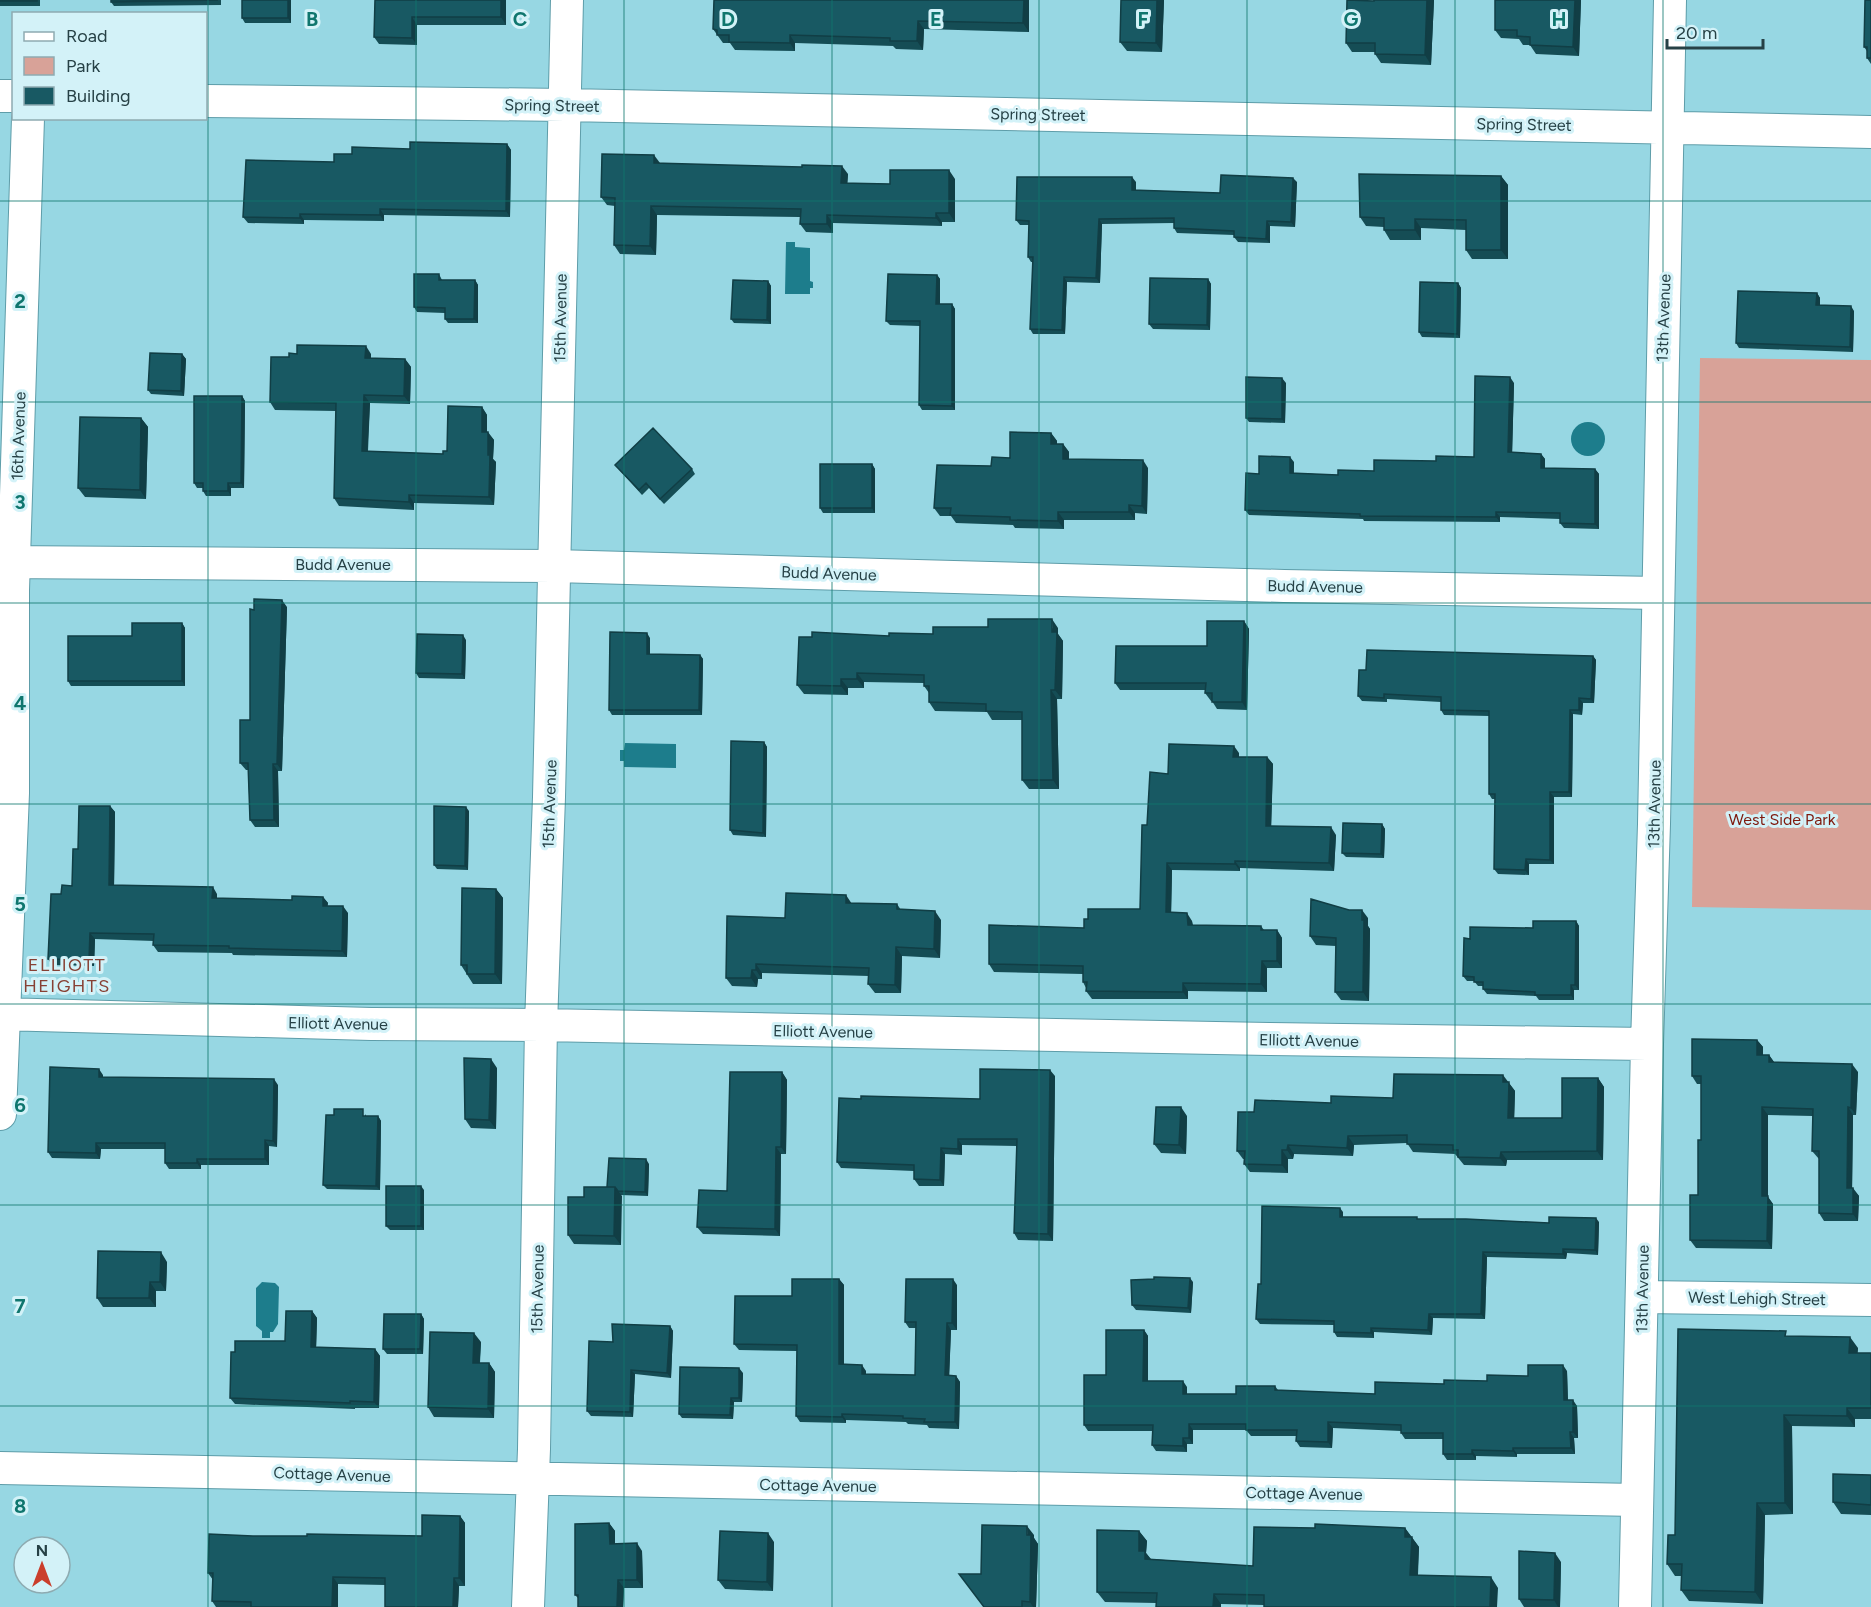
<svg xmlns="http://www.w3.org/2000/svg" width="1871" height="1607" font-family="Figtree,sans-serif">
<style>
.green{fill:#d8a298}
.water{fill:#1d7d8c}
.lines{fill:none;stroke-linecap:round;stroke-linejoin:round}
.minor-casing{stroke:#5e9da9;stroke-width:34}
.minor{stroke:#fff;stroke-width:32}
.wall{fill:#154d55}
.shaded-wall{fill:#113e45}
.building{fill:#185963;stroke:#113e45;stroke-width:1.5}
.grid{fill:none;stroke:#0f766e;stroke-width:1.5;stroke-opacity:0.55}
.labels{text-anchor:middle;stroke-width:6;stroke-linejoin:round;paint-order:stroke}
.street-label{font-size:16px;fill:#264146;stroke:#d3f2f8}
.park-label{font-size:16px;fill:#7e190d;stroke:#d3f2f8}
.neighbourhood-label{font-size:18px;letter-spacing:1.5px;fill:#874034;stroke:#d3f2f8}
.grid-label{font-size:20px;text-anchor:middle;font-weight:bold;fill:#0f766e;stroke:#d3f2f8;stroke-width:6;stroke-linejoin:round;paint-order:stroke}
</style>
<rect width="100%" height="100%" fill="#97d7e3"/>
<!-- green -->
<path class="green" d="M1700,358L1871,360V910L1692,907Z"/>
<!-- water -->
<path class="water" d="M786,242H795V247L810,248V281L813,282V288H810V294H785Z
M1571 439a17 17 0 1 1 34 0a17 17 0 1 1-34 0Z
M625,743L676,744V768L624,767V761H620V750H624Z
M262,1282L275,1283L279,1287L278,1324L273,1332H270V1338H262V1331L256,1326V1288Z"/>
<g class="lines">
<defs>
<path id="minor" d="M0,96H14
M206,101L565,105L1871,132
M0,562L554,566L1284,586L1657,593
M0,1014L371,1024L541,1025L1269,1039L1647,1044
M0,1114L13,793V590L28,118
M1642,1297L1871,1300
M0,1468L1636,1500
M528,1607L534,1449L541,1025L549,797L567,0
M1635,1607L1647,1044L1654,824L1670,0"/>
</defs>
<!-- minor casing -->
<use href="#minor" class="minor-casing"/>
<!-- minor -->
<use href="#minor" class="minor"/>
</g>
<!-- wall -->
<path class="wall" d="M0,0H40V6H0Z
M111,0H221V5L114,6L111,2Z
M291,0V23H245L242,18Z
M375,0H506V25H417V45L379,44L374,37Z
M714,0H1029V32L924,29L923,50L896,49L893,46L795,43V51L735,50L730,43H723L713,29Z
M1121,0H1164L1162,52L1127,51L1120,42Z
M1434,0L1431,65L1381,63L1375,54V52H1352L1346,43L1374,1Z
M1581,0L1579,56L1536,54L1530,45H1523L1519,39L1501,38L1495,30Z
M1871,0V64L1867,58V51L1864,47Z
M507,144L511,150L510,217L384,215V221L304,220V224L248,223L243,217L334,162L352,154Z
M660,163L848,174L847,183L890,184L955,179V222H942V226L833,223V233L806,232L800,224V217L657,215L656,255L620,254L614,245L615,206L607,205L601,197Z
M1501,176L1508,185V259H1472L1466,250V230L1421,228V240H1390L1384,230V227L1366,226L1360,217Z
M1136,182V190L1220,193L1297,182L1295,227L1270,226V243L1238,242L1234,237V235L1177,233L1174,228V223L1102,224L1100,283L1067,282L1065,334H1033L1030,329L1033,262H1031L1028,257L1029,225H1020L1016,220Z
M439,274L442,280H475L478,285V323H448L445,319V313L417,312L414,307Z
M937,275L940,279V304H952L955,309V410H922L919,405L920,326L890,325L886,321Z
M1208,279L1211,284L1210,330L1153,329L1149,324Z
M768,281L771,286V324L734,323L731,319Z
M1458,283L1461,288L1460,338L1422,337L1419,332Z
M1817,293L1820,298V305L1854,311L1853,352L1739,348L1736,343Z
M182,354L186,359L184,396L151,394L148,390Z
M371,354V358L405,359L411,367L410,404L370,403L368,451L443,454L447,451L482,407L487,415V432L494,440L493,459L496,462L494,505L414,503V510L339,506L334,498L336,411L275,410L270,402L289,357Z
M1286,383L1285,423L1249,422L1246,418Z
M1514,383L1512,453L1541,454L1545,459V468L1595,469L1599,474V529L1564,528L1560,523V519L1500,517V522L1364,521L1363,519L1249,515L1245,510L1259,474L1294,462V473L1338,475L1374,471L1436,461L1474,457Z
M242,396L245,401L244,488H231V496H206L203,491V488H197L194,483Z
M141,418L148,427L146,499L85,497L78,488Z
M1051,433L1057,441V444H1063L1069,452V459L1148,468L1147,514L1135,513V520H1064V529L1015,528L1013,525L956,523L951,516H940L934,508L991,466L1010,458Z
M872,464L875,469V513H823L820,508Z
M615,465L692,469L695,474L664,504L649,488L642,495Z
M287,607L282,771H278L279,827H255L250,820L248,770H246L240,763L250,720L254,610Z
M1244,621L1249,629L1247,710L1217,709L1212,701H1211L1205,693L1206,690H1120L1115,683L1207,646Z
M182,623L185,628V686H71L68,681L132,636Z
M1058,628V634L1063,641L1062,699H1057L1059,789H1029L1022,780V720H992L987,712L935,711L929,702V693L924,686V683L864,682V688H848V695L804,694L797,685L889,636Z
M650,638V654L700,655L703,659L702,715H612L609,710Z
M466,640L465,679L419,678L416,673Z
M1593,656L1596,660L1594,703H1583L1582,715L1573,714L1572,797H1554V864H1529V875L1498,874L1494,869L1495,799H1492L1489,794V716L1444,715L1441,710V702L1387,699V702L1362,701L1358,696Z
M764,742L767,747L766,837L733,835L730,830Z
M1239,753V757H1267L1273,764L1271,826L1336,835L1334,871L1240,868V871L1172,870L1171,912L1192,921L1193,925L1261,926L1264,930H1277L1282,938V968H1267V992L1188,991V999H1092L1086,991V988L1083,982V974L994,972L989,964L1084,928L1088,919L1140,909L1147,825L1168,774Z
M110,806L115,812L114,885L217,894V898L292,900L323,897L328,903L327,906L348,913L347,957L233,955L232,953L158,952L153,945L154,941L95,939L94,966L52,965L48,959L61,894L72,886L78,849Z
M469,811L468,870L437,869L434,865Z
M1382,824L1385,829L1384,858L1346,857L1342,853Z
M496,889L503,898L502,984H473L461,965Z
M852,903L897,904L901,910L941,920L940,958L902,956L901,993H875L868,984L869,976L762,973V979H758L757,987L732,986L726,978L785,918Z
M1368,918V926L1370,929L1369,1001L1341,1000L1335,992L1336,946L1316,945L1310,936Z
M1576,921L1579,926V990H1574V1000H1539L1536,996L1487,994L1483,989V986H1478L1474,981H1467L1463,976L1470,939Z
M1757,1040L1763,1047V1055H1769L1774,1062L1858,1072L1856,1115H1853L1852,1188L1859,1196L1858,1221H1824L1819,1213V1159L1812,1151L1813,1116L1768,1115V1197L1773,1204L1772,1249L1696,1248L1690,1240L1698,1195L1701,1140V1084H1697L1692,1076Z
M497,1068L496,1129L471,1128L465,1119Z
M782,1072L787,1080L786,1154H781L780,1236L703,1234L697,1227L727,1191Z
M103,1075V1077L278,1085L277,1147L269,1146V1165H201V1169H169L165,1163V1149H101L100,1159L52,1158L48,1152Z
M1055,1076L1053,1241L1018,1240L1014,1233L1017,1146L962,1145V1155L945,1154L944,1186H919L914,1179V1171L841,1168L837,1162L980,1099Z
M1598,1078L1604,1087L1603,1160H1507L1506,1166L1464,1165L1455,1154L1413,1152L1407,1143L1354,1145L1353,1156L1294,1154L1293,1159H1288V1173L1250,1172L1244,1164V1159H1243L1237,1151L1254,1112L1331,1103L1393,1098L1508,1082L1515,1091L1514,1118H1562Z
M366,1114V1116H378L381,1121L380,1190L327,1189L323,1185Z
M1187,1116L1186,1154L1161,1153L1154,1144Z
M649,1164L648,1196L621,1195V1245L574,1244L568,1235L607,1187Z
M424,1190V1230H390L386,1226Z
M1343,1212V1217L1549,1223L1599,1222L1598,1255L1567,1253L1566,1259L1487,1257L1485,1319L1433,1318L1432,1335L1374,1332V1338L1337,1337L1334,1332V1325L1260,1324L1256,1319L1261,1284Z
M167,1262L166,1291H156V1307H103L97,1298Z
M839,1279L844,1285V1364L866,1371V1374L915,1375L916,1328H909L905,1322L957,1285V1330H951L949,1376H956L960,1382L959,1429L929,1428L927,1425L908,1424L906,1422L846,1420V1423L800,1422L796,1416L797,1351L739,1350L734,1344L792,1296Z
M1193,1282L1191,1313L1136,1310L1132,1305Z
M312,1311L317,1318L316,1347L375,1349L380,1356L379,1408H355V1409L235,1404L230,1398L235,1352L285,1341Z
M421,1314L424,1319L423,1354H387L383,1349Z
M670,1326L673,1331L671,1378L635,1374L633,1417L591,1416L587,1411L613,1342Z
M1144,1330L1148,1336V1381L1187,1387V1394H1236L1275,1386L1278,1390L1375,1394L1444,1384L1487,1381L1567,1371L1568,1400L1577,1406L1578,1438H1574L1575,1454H1517V1457L1476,1456V1460H1447L1443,1454V1439H1405L1401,1433V1431L1333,1428L1332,1448L1300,1447L1296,1441V1436H1251L1246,1430H1193V1444H1187V1452L1156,1451L1152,1445L1153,1431H1088L1084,1425L1106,1375Z
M1789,1336L1858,1348L1857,1353H1871V1419H1855V1427L1792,1426L1793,1514L1765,1515L1763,1604L1689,1601L1681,1590V1576H1675L1667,1564L1675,1535Z
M481,1342L480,1363H489L495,1372L494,1418L434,1417L428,1407Z
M743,1373L742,1402H734L733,1419L682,1418L679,1414Z
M1871,1475V1515L1841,1514L1833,1502Z
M460,1516L465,1523V1586H459L458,1607H385V1585L338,1584V1607H216L212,1601L213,1580L208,1573L253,1536H422Z
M609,1523L615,1531V1544L642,1551L643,1588H624L623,1607H578V1598L575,1595Z
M1405,1528L1419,1547L1418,1575L1498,1588L1264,1605L1221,1604V1607H1156V1603L1105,1602L1097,1592L1139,1531L1147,1541L1146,1553L1151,1559L1253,1566Z
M1034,1535V1538L1038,1544L1036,1607H983L981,1574Z
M774,1542L773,1591L725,1589L718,1580Z
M1561,1562L1560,1607H1524L1519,1599Z"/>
<!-- shaded-wall -->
<path class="shaded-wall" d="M288,0H291V23L288,18Z
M501,0H506V25L501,17Z
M1024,0H1029V32L1023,23Z
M1157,0H1164L1162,52L1156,43Z
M1427,0H1434L1431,65L1425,55Z
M1575,0H1581L1579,56L1573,47Z
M412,17L417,25V45L412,38Z
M918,21L924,29L923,50L917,41Z
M790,35L795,43V51L790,43Z
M507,144L511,150L510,217L506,211Z
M654,155L660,163H654Z
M842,166L848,174L847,191L841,183Z
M949,170L955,179V222L949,213Z
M1501,176L1508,185V259L1501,250Z
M1132,177L1136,182V194L1132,190Z
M1293,178L1297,182L1295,227L1291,222Z
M651,206L657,215L656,255L650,246Z
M380,209L384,215V221L380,215Z
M936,213L942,222V226L936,218Z
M300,214L304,220V224L300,218Z
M827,215L833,223V233L827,224Z
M1099,219L1102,224L1100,283L1096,278Z
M1415,219L1421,228V240L1415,230Z
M1267,221L1270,226V243L1266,239Z
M937,275L940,279V309L936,304Z
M1064,277L1067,282L1065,334L1062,330Z
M1208,279L1211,284L1210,330L1207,325Z
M475,280L478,285V323L474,319Z
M768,281L771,286V324L767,320Z
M1458,283L1461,288L1460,338L1457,334Z
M1817,293L1820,298V310L1816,305Z
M952,304L955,309V410L952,406Z
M1851,306L1854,311L1853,352L1850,347Z
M366,346L371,354V366L365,358Z
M182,354L186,359L184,396L181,391Z
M405,359L411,367L410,404L404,396Z
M1510,377L1514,383L1512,458L1508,452Z
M1282,378L1286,383L1285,423L1282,419Z
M364,395L370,403L367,458L362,451Z
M242,396L245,401L244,488L241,483Z
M482,407L487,415V439L482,432Z
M141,418L148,427L146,499L140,490Z
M488,432L494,440L493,459L496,462L494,505L489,497Z
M1051,433L1057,441V452L1051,444Z
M1063,444L1069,452V467L1063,459Z
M1541,454L1545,459V473L1541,468Z
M1290,457L1294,462L1293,478L1290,473Z
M1143,460L1148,468L1147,514L1142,506Z
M872,464L875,469V513L872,508Z
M1595,469L1599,474V529L1595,524Z
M228,483L231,488V496L228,491Z
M409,495L414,503V510L409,502Z
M1129,505L1135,513V520L1129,512Z
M1058,512L1064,520V529L1058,521Z
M1496,512L1500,517V522L1496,517Z
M282,600L287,607L282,771L277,764Z
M1052,619L1058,628V634L1063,641L1062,699L1055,690Z
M1244,621L1249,629L1247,710L1242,702Z
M182,623L185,628V686L182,681Z
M647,633L650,638V658L647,654Z
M463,635L466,640L465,679L462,674Z
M700,655L703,659L702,715L699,710Z
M1593,656L1596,660L1594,703L1591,699Z
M857,673L864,682V688L857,679Z
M841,679L848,688V695L841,686Z
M1051,690L1057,699L1059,789L1053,780Z
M1579,698L1583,703L1582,715L1579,710Z
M1570,710L1573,714L1572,797L1569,792Z
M764,742L767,747L766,837L763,833Z
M1234,746L1239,753V764L1233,757Z
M1267,757L1273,764L1271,834L1266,826Z
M273,764L278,771L279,827L274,820Z
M1550,792L1554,797V864L1550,860Z
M110,806L115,812L114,891L109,885Z
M466,807L469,811L468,870L465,866Z
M1382,824L1385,829L1384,858L1381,854Z
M1331,827L1336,835L1334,871L1329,863Z
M1526,859L1529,864V875L1525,870Z
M1235,861L1240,868V871L1235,864Z
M1167,863L1172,870L1171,920L1166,912Z
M213,887L217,894V904L212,898Z
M496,889L503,898L502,984L495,974Z
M846,895L852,904L846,903Z
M323,897L328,903L327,912L323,906Z
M343,906L348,913L347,957L342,951Z
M1362,910L1368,918V926L1370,929L1369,1001L1363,992Z
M935,911L941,920L940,958L934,949Z
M1187,913L1192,921L1193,932L1188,925Z
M1576,921L1579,926V990L1575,985Z
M1277,930L1282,938V968L1277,961Z
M90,933L95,939L94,966L89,960Z
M896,947L902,956L901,993L895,985Z
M1262,961L1267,968V992L1261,984Z
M756,964L762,973V979L756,970Z
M752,970L758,979L757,987L751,978Z
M1183,983L1188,991V999L1183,992Z
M1571,985L1574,990V1000L1571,995Z
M1757,1040L1763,1047V1062L1757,1055Z
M1769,1055L1774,1062H1769Z
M491,1059L497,1068L496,1129L489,1120Z
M1852,1064L1858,1072L1856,1115L1851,1108Z
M99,1069L103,1075V1083L99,1077Z
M1050,1070L1055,1076L1053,1241L1048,1234Z
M782,1072L787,1080L786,1154L781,1147Z
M1503,1075L1515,1091L1514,1126L1508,1118L1503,1082Z
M1598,1078L1604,1087L1603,1160L1597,1151Z
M274,1079L278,1085L277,1147L273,1141Z
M1181,1107L1187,1116L1186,1154L1179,1145Z
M1762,1107L1768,1115V1197L1773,1204L1772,1249L1767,1241L1762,1196Z
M1848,1107L1853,1115L1852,1196L1847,1188Z
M378,1116L381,1121L380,1190L376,1186Z
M1348,1136L1354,1145L1353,1156L1347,1148Z
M958,1139L962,1145V1155L958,1149Z
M265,1140L269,1146V1165L265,1159Z
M96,1143L101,1149L100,1159L96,1153Z
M1288,1145L1294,1154L1293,1159L1287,1150Z
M776,1147L781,1154L780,1236L775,1229Z
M941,1148L945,1154L944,1186L940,1180Z
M1282,1150L1288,1159V1173L1282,1165Z
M1501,1152L1507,1160L1506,1166L1500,1158Z
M197,1159L201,1165V1169L197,1163Z
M646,1159L649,1164L648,1196L645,1192Z
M421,1186L424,1190V1230L421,1226Z
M615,1187L622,1196L621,1245L614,1236Z
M1853,1188L1859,1196L1858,1221L1853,1214Z
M1340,1208L1343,1212V1221L1340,1217Z
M1596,1218L1599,1222L1598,1255L1595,1250Z
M1563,1249L1567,1253L1566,1259L1563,1254Z
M161,1252L167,1262L166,1291L160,1282Z
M1483,1252L1487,1257L1485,1319L1481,1314Z
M1190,1278L1193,1282L1191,1313L1188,1308Z
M839,1279L844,1285V1370L839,1364Z
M953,1279L957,1285V1330L952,1323Z
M150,1282L156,1291V1307L149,1298Z
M312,1311L317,1318L316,1353L311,1347Z
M421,1314L424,1319L423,1354L420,1349Z
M1429,1314L1433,1318L1432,1335L1428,1330Z
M947,1323L951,1330L949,1381L945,1375Z
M670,1326L673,1331L671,1378L667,1373Z
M1371,1328L1374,1332V1338L1371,1333Z
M1144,1330L1148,1336V1387L1143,1381Z
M474,1333L481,1342L479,1372L473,1363Z
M1850,1337L1858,1348L1857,1364L1849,1353Z
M375,1349L380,1356L379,1408L374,1402Z
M489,1363L495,1372L494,1418L488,1409Z
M862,1365L866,1371V1380L862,1374Z
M1563,1365L1567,1371L1568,1406L1564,1400Z
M739,1368L743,1373L742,1402L739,1398Z
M631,1370L635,1374L633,1417L630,1412Z
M956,1376L960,1382L959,1429L955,1422Z
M1183,1381L1187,1387V1400L1183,1394Z
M731,1398L734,1402L733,1419L730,1415Z
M1573,1400L1577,1406L1578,1438L1573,1432Z
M1847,1408L1855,1419V1427L1847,1416Z
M842,1414L846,1420V1423L842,1417Z
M1784,1415L1792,1426L1793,1514L1785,1503Z
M1328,1422L1333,1428L1332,1448L1328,1442Z
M1189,1424L1193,1430V1444L1189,1438Z
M1570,1432L1574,1438L1575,1454L1571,1448Z
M1183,1438L1187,1444V1452L1183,1446Z
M1513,1448L1517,1454V1457L1513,1451Z
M1472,1450L1476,1456V1460L1472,1454Z
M1757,1503L1765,1515L1763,1604L1755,1592Z
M460,1516L465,1523V1586L459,1578Z
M609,1523L615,1531V1552L610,1544Z
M1027,1526L1034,1535V1538L1038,1544L1036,1607H1033L1030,1602Z
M1405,1528L1419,1547L1417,1585L1410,1575L1405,1537Z
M1139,1531L1147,1541L1146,1553L1152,1561V1569L1139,1551Z
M768,1533L774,1542L773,1591L767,1582Z
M637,1543L642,1551L643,1588L637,1580Z
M1555,1553L1561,1562L1560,1607H1558L1554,1600Z
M333,1577L338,1584V1607H332Z
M1491,1577L1498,1588L1497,1607H1490Z
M454,1578L459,1586L458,1607H453Z
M618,1580L624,1588L623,1607H617Z
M1214,1594L1221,1604V1607H1213Z"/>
<!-- building -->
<path class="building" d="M0,0H37V1H0Z
M111,0H218L111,2Z
M242,0H288V18H242Z
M375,0H501V17H412V38L374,37Z
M714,0H1024L1023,23L918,21L917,41H890V38L790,35V43L729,42V35H717V30L713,29Z
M1121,0H1157L1156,43L1120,42Z
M1347,0L1374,1V0H1427L1425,55L1375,54V43H1346Z
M1495,0H1575L1573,47L1530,45V37L1517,36V30H1495Z
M1865,0H1871V58H1867V47H1864Z
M410,142L507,144L506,211L380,209V215L300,214V218L243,217L246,160L334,162V154H352V147L410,149Z
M602,154L654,155V163L802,167V165L842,166L841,183L890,184V170H949V213H936V218L827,215V224H800L801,209L651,206L650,246L614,245L615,198L601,197Z
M1359,174L1501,176V250H1466V220L1415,219V230H1384V218L1360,217Z
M1221,175L1293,178L1291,222L1267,221L1266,239L1234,237V231L1174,228V218L1099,219L1096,278L1064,277L1062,330L1030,329L1033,257H1028L1029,221L1016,220L1017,177H1132V190L1220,193Z
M414,274H439V280H475L474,319H445V308L414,307Z
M888,274L937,275L936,304H952V406L919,405L920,321H886Z
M1150,278L1208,279L1207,325L1149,324Z
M733,280L768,281L767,320L731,319Z
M1420,282L1458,283L1457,334L1419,332Z
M1738,291L1817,293L1816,305L1851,306L1850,347L1736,343Z
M297,345L366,346L365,358L405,359L404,396L364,395L362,451L443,454V451H447L448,406L482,407V432H488V455H490L489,497L409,495V502L334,498L336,403L270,402L271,357H289V353L297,354Z
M150,353L182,354L181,391L148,390Z
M1475,376L1510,377L1508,452L1541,454V468L1595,469V524L1560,523V513L1496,512V517L1360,516V514L1245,510L1246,473L1259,474V456L1290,457V473L1338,475V470L1374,471V460L1436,461V456L1474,457Z
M1246,377L1282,378V419L1246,418Z
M194,396H242L241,483H228V491H203V483H194Z
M80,417L141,418L140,490L78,488Z
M653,428L692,469L660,499L646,483L639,490L615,465Z
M1010,432L1051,433V444H1063V459L1143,460L1142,506L1129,505V512H1058V521L1010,520V517L950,515L951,508H934L937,465L991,466L992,457L1010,458Z
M820,464H872V508H820Z
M254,599L282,600L277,764H273L274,820H250L248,763H240V720H250V609L254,610Z
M988,619H1052V632H1057L1055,690H1051L1053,780H1022V712L986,711V704L929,702V686H924V675L857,673V679H841V686L797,685L799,637H812V632L889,636V633L933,634V627H988Z
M1207,621H1244L1242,702H1212V693H1205L1206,683H1115L1116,646H1207Z
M132,623H182V681H68V636H132Z
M610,632L647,633V654L700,655L699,710H609Z
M417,634L463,635L462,674L416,673Z
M1367,650L1593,656L1591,699L1579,698V710H1570L1569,792H1550V860L1526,859L1525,870L1494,869L1495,794H1489V711L1441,710V697L1384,694V698L1358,696L1359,670H1366Z
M731,741L764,742L763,833L730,830Z
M1169,744L1234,746L1233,757H1267L1266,826L1331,827L1329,863L1235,861V864L1167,863L1166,912L1187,913L1188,925L1261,926V930H1277V961H1262L1261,984L1183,983V992L1086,991L1087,982H1083V966L989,964V925L1084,928V919H1088V909H1140L1142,825H1147L1150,772L1168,774Z
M79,806H110L109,885L213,887L212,898L292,900V896L323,897V906H343L342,951L229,948V946L153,945L154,934L90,933L89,960L48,959L51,894H61L62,885L72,886L73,849H78Z
M434,806L466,807L465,866L434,865Z
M1343,823L1382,824L1381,854L1342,853Z
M462,888L496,889L495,974H467V965H461Z
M786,893L846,895V903L897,904V909L935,911L934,949L896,947L895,985L868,984L869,968L756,964V970H752L751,978H726L727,916L785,918Z
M1311,899L1349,910H1362V920H1364L1363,992H1335L1336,938L1310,936Z
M1533,921H1576L1575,985H1571V995H1535V992L1483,989V982H1474V977L1463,976L1464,938L1470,939V927L1533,928Z
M1692,1039L1757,1040V1055H1769V1062L1852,1064L1851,1108L1848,1107L1847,1188H1853V1214L1819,1213V1151H1812L1813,1109L1762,1107V1196H1768L1767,1241L1690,1240V1195H1698V1140H1701V1076H1692Z
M464,1058L491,1059L489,1120L465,1119Z
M50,1067L99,1069V1077L274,1079L273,1141L265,1140V1159H197V1163H165V1143H96V1153L48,1152Z
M980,1069L1050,1070L1048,1234L1014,1233L1017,1139H958V1149L941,1148L940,1180L914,1179V1165L837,1162L839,1098L861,1099V1096L980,1099Z
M730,1072H782L781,1147H776L775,1229L697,1227L699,1190L727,1191Z
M1394,1074L1503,1075V1082H1509L1508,1118H1562V1078H1598L1597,1151L1501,1152L1500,1158L1458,1157V1150H1453V1145L1407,1144V1135L1348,1136L1347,1148L1288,1145L1287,1150H1282V1165L1244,1164L1245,1151H1237L1238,1112H1254L1255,1100L1331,1103V1096L1393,1098Z
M1156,1107H1181L1179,1145L1154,1144Z
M334,1109H363V1116H378L376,1186L323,1185L326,1115H334Z
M609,1158L646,1159L645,1192L618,1191L615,1187H607Z
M386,1186H421V1226H386Z
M584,1187H615L614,1236L568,1235V1197H584Z
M1262,1206L1340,1208V1217H1417V1219H1466L1549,1223V1217L1596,1218L1595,1250L1563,1249V1254L1483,1252L1481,1314H1429L1428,1330L1371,1328V1333L1334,1332V1321L1256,1319L1258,1284H1261Z
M98,1251L161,1252L160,1282H150L149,1298H97Z
M1154,1277L1190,1278L1188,1308L1132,1305L1131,1280L1154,1279Z
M792,1279H839V1364L862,1365V1374L915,1375L916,1322H905L906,1279H953L952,1323H947L945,1375L956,1376L955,1422H924L925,1419L903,1418V1416L842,1414V1417L796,1416L797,1345L734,1344L735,1296H792Z
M286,1311H312L311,1347L375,1349L374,1402L350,1401V1403L230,1398L231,1352H235V1341H285Z
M384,1314H421L420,1349H383Z
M612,1324L670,1326L667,1373L631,1370L630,1412L587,1411L589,1341L613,1342Z
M1678,1329L1786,1331L1785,1336L1850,1337L1849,1353H1871V1408H1847V1416L1784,1415L1785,1503H1757L1755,1592L1681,1590L1682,1564H1667L1668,1535H1675Z
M1106,1330H1144L1143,1381H1183V1394H1236V1386H1275V1390L1375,1394V1382L1444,1384V1380L1487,1381V1375L1528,1376V1365H1563L1564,1400H1573V1432H1570L1571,1448H1513V1451L1472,1450V1454H1443V1433H1401V1425L1328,1422V1442L1296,1441L1297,1430H1246V1424H1189V1438H1183V1446L1152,1445L1153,1425H1084V1375H1106Z
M430,1332L474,1333L473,1363H489L488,1409L428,1407Z
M680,1367L739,1368V1398H731L730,1415L679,1414Z
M1833,1474L1871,1475V1505L1833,1502Z
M422,1515L460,1516L459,1578H454L453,1607H385V1578L333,1577L332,1607H251V1602L212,1601L213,1573H208L209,1534L253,1536H307V1534L422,1536Z
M609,1523L610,1544L637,1543V1580H618L617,1607H578V1595H575V1524Z
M1315,1524L1405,1528V1537H1412L1410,1575L1491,1577L1490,1607H1264V1595L1214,1594L1213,1607H1156L1157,1593L1097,1592V1530L1139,1531V1551H1145V1559L1253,1566L1254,1527L1315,1528Z
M982,1525L1027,1526V1535H1031L1030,1602L1022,1601V1607H984L959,1574H981Z
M720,1531L768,1533L767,1582L718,1580Z
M1519,1551L1555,1553L1554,1600L1519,1599Z"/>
<!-- grid -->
<path class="grid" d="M208,0V1607M416,0V1607M624,0V1607M832,0V1607M1039,0V1607M1247,0V1607M1455,0V1607M1663,0V1607M0,201H1871M0,402H1871M0,603H1871M0,804H1871M0,1004H1871M0,1205H1871M0,1406H1871"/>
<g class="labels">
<!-- street labels -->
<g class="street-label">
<text transform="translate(552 105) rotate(1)" y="6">Spring Street</text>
<text transform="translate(1038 114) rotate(1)" y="6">Spring Street</text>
<text transform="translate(1524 124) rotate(1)" y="6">Spring Street</text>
<text transform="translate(560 318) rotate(-89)" y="6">15th Avenue</text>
<text transform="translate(1663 318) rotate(-88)" y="6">13th Avenue</text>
<text transform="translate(18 436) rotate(-88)" y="6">16th Avenue</text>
<text x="343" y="570">Budd Avenue</text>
<text transform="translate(829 573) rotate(2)" y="6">Budd Avenue</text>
<text transform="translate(1315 586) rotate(1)" y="6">Budd Avenue</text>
<text transform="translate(549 804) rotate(-88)" y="6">15th Avenue</text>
<text transform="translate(1654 804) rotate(-89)" y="6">13th Avenue</text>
<text transform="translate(338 1023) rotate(1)" y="6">Elliott Avenue</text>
<text transform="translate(823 1031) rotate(1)" y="6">Elliott Avenue</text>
<text transform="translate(1309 1040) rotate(1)" y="6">Elliott Avenue</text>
<text transform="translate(537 1289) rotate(-89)" y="6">15th Avenue</text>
<text transform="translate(1642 1289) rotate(-89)" y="6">13th Avenue</text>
<text transform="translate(1757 1298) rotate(1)" y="6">West Lehigh Street</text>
<text transform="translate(332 1474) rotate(2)" y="6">Cottage Avenue</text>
<text transform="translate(818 1485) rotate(1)" y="6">Cottage Avenue</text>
<text transform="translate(1304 1493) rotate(1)" y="6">Cottage Avenue</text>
</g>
<!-- park labels -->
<g class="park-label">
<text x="1782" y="825">West Side Park</text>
</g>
<!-- neighbourhood labels -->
<g class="neighbourhood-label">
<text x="67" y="971">ELLIOTT<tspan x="67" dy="21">HEIGHTS</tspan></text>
</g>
</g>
<g class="grid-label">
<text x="312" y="26">B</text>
<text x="520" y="26">C</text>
<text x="728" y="26">D</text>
<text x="936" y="26">E</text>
<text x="1143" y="26">F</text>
<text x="1351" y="26">G</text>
<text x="1559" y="26">H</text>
<text x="20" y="308">2</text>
<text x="20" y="509">3</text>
<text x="20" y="710">4</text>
<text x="20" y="911">5</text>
<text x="20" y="1112">6</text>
<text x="20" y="1313">7</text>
<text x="20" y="1513">8</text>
</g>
<!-- legend -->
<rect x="12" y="12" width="195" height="108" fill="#d3f2f8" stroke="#8eabb1" stroke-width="1.5"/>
<rect x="24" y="32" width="30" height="9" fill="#ffffff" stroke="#8eabb1" stroke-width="1.5"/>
<text x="66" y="42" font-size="18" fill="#264146">Road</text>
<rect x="24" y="57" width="30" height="18" fill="#d8a298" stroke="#8eabb1" stroke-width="1.5"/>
<text x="66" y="72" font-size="18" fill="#264146">Park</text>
<rect x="24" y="87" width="30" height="18" fill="#185963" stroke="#8eabb1" stroke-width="1.5"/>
<text x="66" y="102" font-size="18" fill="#264146">Building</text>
<!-- north arrow -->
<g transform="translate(42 1565)"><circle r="28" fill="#d3f2f8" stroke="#8eabb1" stroke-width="1.5"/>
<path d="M0-4.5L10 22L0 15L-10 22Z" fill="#ca3e2c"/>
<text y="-9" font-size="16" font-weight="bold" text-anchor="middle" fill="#264146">N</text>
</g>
<!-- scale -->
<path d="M1667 39v9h96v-9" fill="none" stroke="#264146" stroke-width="3"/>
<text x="1676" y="39" font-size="18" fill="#264146" stroke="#d3f2f8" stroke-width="4.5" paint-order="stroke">20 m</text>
</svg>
